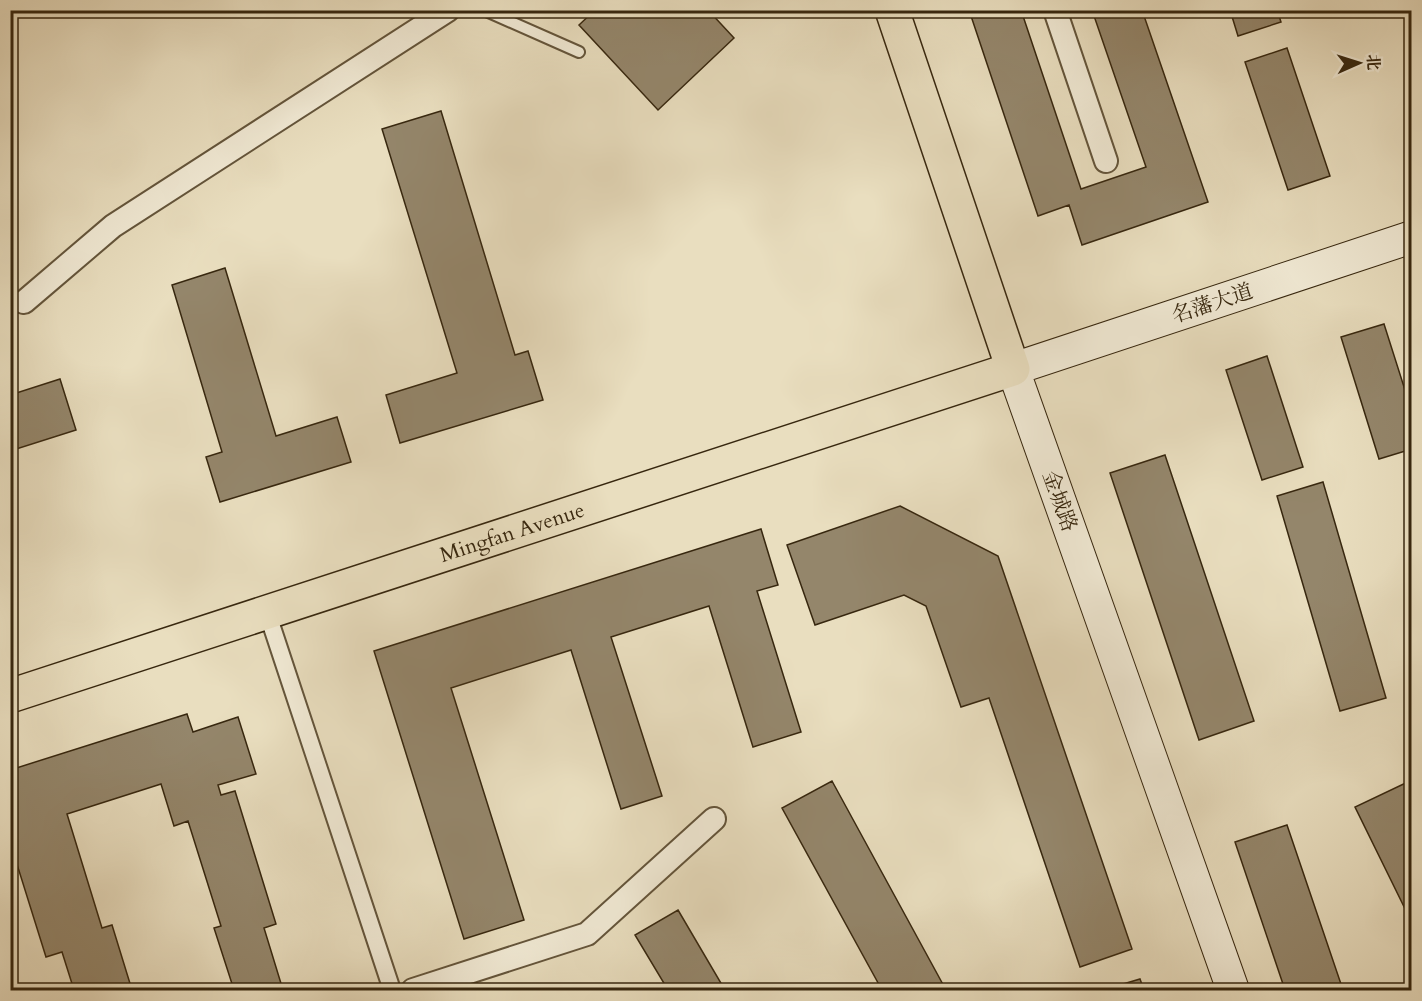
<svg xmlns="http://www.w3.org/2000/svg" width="1422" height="1001" font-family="Cardo,'Noto Serif SC',serif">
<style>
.building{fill:#94866b;stroke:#37270f;stroke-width:1.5}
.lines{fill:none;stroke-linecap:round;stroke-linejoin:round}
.service-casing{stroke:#64553b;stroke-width:14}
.pedestrian-casing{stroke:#64553b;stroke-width:20}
.minor-casing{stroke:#64553b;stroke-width:26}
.secondary-casing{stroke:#37270f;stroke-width:34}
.primary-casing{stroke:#37270f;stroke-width:36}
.service{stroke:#f1ead5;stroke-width:10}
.pedestrian{stroke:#f1ead5;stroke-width:16}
.minor{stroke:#f1ead5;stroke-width:22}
.secondary{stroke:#f1ead5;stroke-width:32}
.primary{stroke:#e9debf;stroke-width:33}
.labels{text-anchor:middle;stroke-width:5;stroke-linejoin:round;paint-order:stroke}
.street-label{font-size:21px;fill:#37270f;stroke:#f1ead5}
</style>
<rect width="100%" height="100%" fill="#e9debf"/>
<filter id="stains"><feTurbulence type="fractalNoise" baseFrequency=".00333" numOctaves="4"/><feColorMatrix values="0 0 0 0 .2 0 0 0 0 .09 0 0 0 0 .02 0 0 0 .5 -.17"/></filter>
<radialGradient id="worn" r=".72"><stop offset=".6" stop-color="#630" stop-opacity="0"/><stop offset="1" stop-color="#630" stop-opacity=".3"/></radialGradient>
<!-- building -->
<path class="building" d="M595,10H708L734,38L658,110L579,25Z
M969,10H1021L1081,189L1146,167L1092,10H1142L1208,202L1082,245L1069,205L1038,216Z
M1230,10H1277L1281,22L1238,36Z
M1287,48L1330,176L1288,190L1245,62Z
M441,111L515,355L528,351L543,400L400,443L386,395L457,373L382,129Z
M225,268L276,436L337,417L351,462L220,502L206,457L222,452L172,285Z
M1384,324L1412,412V449L1379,459L1341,337Z
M1267,356L1303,467L1262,480L1226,370Z
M60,379L76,430L10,451V395Z
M1165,455L1254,721L1199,740L1110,473Z
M1323,482L1386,698L1340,711L1277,496Z
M900,506L998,556L1132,949L1080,967L989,698L961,707L926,606L904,595L815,625L787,545Z
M761,529L778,585L757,591L801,732L753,747L709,606L611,637L662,796L621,809L571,650L451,688L524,920L464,939L374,651Z
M187,714L193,732L238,717L256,774L218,785L221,795L235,791L276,924L264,928L283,990H234L214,928L221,926L188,821L174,826L161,784L67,814L102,928L112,925L132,990H74L62,952L46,957L10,842V770Z
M1412,780V923L1355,807Z
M832,781L946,990H882L782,808Z
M1287,825L1343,990H1285L1235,842Z
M678,910L725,990H668L635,935Z
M1140,979L1144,990H1103Z"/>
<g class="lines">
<defs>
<path id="service" d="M484,10L579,52"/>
<path id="pedestrian" d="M267,612L392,990"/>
<path id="minor" d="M1055,10L1106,161
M24,302L113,226L448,10
M413,990L587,934L714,819"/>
<path id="secondary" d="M1233,990L1013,369L1412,237"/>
<g id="primary">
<path id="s1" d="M10,696L1013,369L892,10"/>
</g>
</defs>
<!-- service casing -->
<use href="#service" class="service-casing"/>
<!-- pedestrian casing -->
<use href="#pedestrian" class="pedestrian-casing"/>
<!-- minor casing -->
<use href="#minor" class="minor-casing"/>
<!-- secondary casing -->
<use href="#secondary" class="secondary-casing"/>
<!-- primary casing -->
<use href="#primary" class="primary-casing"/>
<!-- service -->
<use href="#service" class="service"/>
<!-- pedestrian -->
<use href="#pedestrian" class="pedestrian"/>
<!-- minor -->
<use href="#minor" class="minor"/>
<!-- secondary -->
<use href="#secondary" class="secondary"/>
<!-- primary -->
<use href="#primary" class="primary"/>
</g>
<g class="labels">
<!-- street labels -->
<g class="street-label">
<text transform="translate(1212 303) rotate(-18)" y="7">名藩大道</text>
<text transform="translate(1060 501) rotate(70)" y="7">金城路</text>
<text dy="7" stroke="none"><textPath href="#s1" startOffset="528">Mingfan Avenue</textPath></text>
</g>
</g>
<!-- margin -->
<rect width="1422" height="1001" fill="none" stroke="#e9debf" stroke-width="36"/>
<rect x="12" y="12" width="1398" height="977" fill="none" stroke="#37270f" stroke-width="3"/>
<rect x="18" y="18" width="1386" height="965" fill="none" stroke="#37270f" stroke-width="1.5"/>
<!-- north arrow -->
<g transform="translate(1359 63) rotate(87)" stroke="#f1ead5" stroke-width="4.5" paint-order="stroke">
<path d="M0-4.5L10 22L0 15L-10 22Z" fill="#37270f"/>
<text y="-9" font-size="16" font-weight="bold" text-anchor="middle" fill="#37270f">北</text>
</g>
<rect width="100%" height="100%" filter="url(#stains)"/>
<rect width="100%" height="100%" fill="url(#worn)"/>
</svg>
